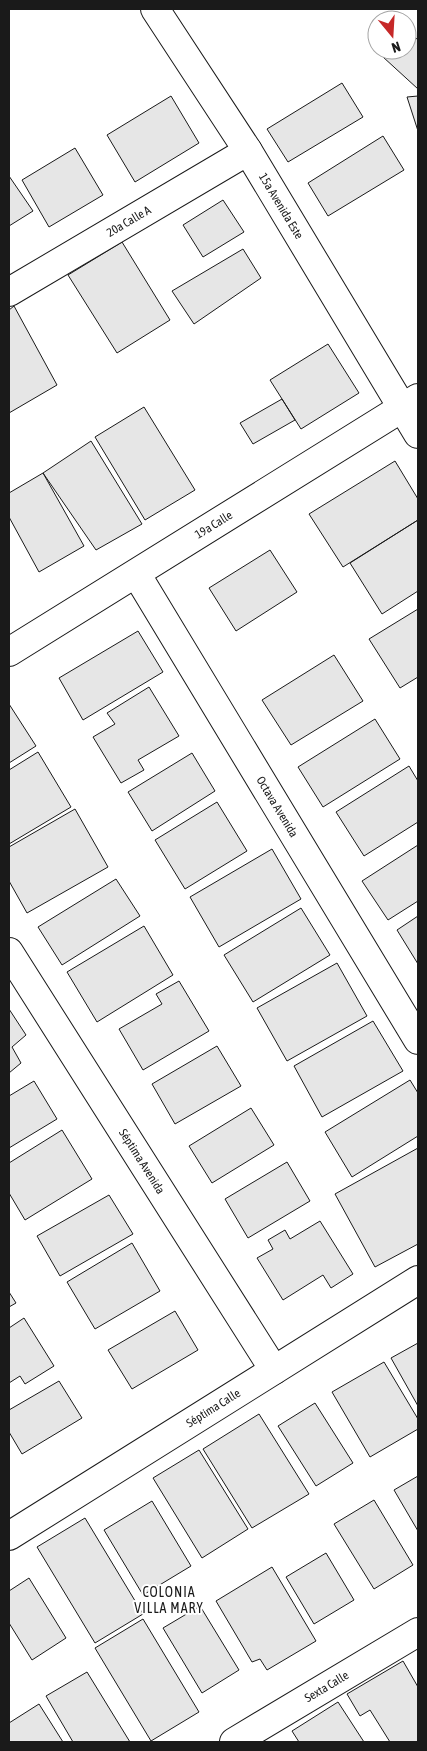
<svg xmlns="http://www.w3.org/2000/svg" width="427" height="1751" font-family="'Asap Condensed',sans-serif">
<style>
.building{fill:#e6e6e6;stroke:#1a1a1a}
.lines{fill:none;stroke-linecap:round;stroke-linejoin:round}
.street-casing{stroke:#1a1a1a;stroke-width:30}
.street{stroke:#fff;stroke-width:28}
.labels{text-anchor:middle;stroke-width:4;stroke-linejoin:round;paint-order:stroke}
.street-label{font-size:12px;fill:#1a1a1a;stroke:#fff}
.neighbourhood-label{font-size:14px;letter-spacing:1px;fill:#1a1a1a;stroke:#fff}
</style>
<rect width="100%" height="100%" fill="#fff"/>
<!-- building -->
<path class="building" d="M407,30L418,40V89L371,46L377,40V50H407Z
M342,83L363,117L288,162L267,129Z
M171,96L199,143L135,182L107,135Z
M418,96V131L407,97Z
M383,136L404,170L328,216L308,183Z
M75,148L103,195L49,227L22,180Z
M9,176L33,211L9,226Z
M223,200L244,232L203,257L183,225Z
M122,242L170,320L117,353L68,275Z
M243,249L261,278L194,324L172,291Z
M14,306L57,385L9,413V310Z
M328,344L359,393L301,429L270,380Z
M282,399L295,420L253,444L240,423Z
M144,407L195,490L145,520L95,437Z
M91,441L142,524L96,550L43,473Z
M395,461L418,499V520L343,567L309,514Z
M43,473L84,546L39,572L9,517V493Z
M418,520V591L382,614L350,563Z
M270,550L297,592L236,631L209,588Z
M418,609V677L400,688L369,639Z
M138,631L163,672L83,720L59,678Z
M334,655L363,701L291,745L262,700Z
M149,687L179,736L138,760L144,770L121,783L93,737L115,724L107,713Z
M9,704L36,746L9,763Z
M375,719L400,759L323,807L298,767Z
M38,752L71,807L9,844V770Z
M192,753L215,791L152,831L128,792Z
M409,766L418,781V822L364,856L336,812Z
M217,802L247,851L185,889L155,840Z
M75,809L108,867L27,913L9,881V847Z
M418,845V901L388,920L362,881Z
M272,849L301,899L219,947L190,897Z
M116,879L140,916L62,965L38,927Z
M301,908L330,955L253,1002L224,955Z
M418,916V964L397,930Z
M144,926L173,975L97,1022L67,972Z
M337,963L367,1016L287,1061L257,1008Z
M179,981L209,1031L143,1070L119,1029L162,1004L156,994Z
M9,1009L26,1035L12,1047L21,1063L9,1073Z
M373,1021L403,1071L322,1117L294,1066Z
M217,1046L241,1086L175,1124L152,1084Z
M410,1080L418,1093V1136L352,1177L325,1132Z
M34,1081L57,1119L9,1148V1096Z
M251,1108L274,1145L212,1183L189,1146Z
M62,1130L92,1179L25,1220L9,1193V1163Z
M418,1148V1244L375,1267L335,1194Z
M287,1162L310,1201L248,1238L225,1199Z
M109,1195L133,1234L60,1276L37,1236Z
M320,1221L353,1274L331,1288L323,1275L283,1300L257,1258L273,1249L268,1240L285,1230L290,1239Z
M132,1243L160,1291L95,1329L67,1282Z
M9,1292L16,1303L9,1307Z
M175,1311L198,1350L132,1389L108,1350Z
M24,1318L54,1366L25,1384L20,1376L9,1383V1328Z
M418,1343V1406L391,1358Z
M384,1362L418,1419V1429L370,1457L332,1392Z
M59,1381L82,1418L22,1454L9,1432V1410Z
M315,1403L353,1463L316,1486L278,1426Z
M259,1414L309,1494L252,1528L203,1449Z
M199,1450L248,1529L202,1558L153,1478Z
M418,1476V1531L394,1490Z
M374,1500L413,1565L374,1589L334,1524Z
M152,1501L191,1566L143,1595L104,1530Z
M85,1518L143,1614L95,1643L37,1547Z
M326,1553L354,1600L314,1624L286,1577Z
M272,1567L316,1641L267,1670L260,1659L252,1662L216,1601Z
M29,1578L66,1638L32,1660L9,1623V1591Z
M200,1606L239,1670L202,1693L163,1628Z
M143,1619L199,1712L151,1741L95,1648Z
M403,1661L418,1687V1742H390L370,1710L360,1716L347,1694Z
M87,1672L130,1742H73L46,1696Z
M338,1702L364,1742H299L292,1731Z
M39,1704L63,1742H9V1723Z"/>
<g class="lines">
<defs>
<g id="street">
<path id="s1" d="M155,9L248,151L418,434"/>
<path id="s2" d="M9,292L248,151"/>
<path id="s3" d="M137,575L418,1040"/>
<path id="s4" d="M9,652L418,398"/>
<path id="s5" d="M9,952L274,1370"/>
<path id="s6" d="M9,1536L418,1280"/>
<path id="s7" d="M234,1742L418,1632"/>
</g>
</defs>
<!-- street casing -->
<use href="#street" class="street-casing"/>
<!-- street -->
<use href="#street" class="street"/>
</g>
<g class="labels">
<!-- street labels -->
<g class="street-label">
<text dy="4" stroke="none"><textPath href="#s1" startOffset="234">15a Avenida Este</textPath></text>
<text dy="4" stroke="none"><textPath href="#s2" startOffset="139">20a Calle A</textPath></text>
<text dy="4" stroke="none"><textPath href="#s4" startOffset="241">19a Calle</textPath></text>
<text dy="4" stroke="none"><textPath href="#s3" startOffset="271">Octava Avenida</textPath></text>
<text dy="4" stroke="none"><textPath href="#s5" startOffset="248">Séptima Avenida</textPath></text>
<text dy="4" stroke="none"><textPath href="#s6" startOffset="241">Séptima Calle</textPath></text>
<text dy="4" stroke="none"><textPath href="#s7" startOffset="108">Sexta Calle</textPath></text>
</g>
<!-- neighbourhood labels -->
<g class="neighbourhood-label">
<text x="169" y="1597">COLONIA<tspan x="169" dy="16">VILLA MARY</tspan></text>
</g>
</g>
<!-- border -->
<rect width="427" height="1751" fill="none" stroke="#1a1a1a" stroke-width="20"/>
<!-- north arrow -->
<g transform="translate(392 35) rotate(162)"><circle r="24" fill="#ffffff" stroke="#a3a3a3"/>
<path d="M0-4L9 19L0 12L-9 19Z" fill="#c62828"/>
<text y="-8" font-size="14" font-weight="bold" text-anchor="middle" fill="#1a1a1a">N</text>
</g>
</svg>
